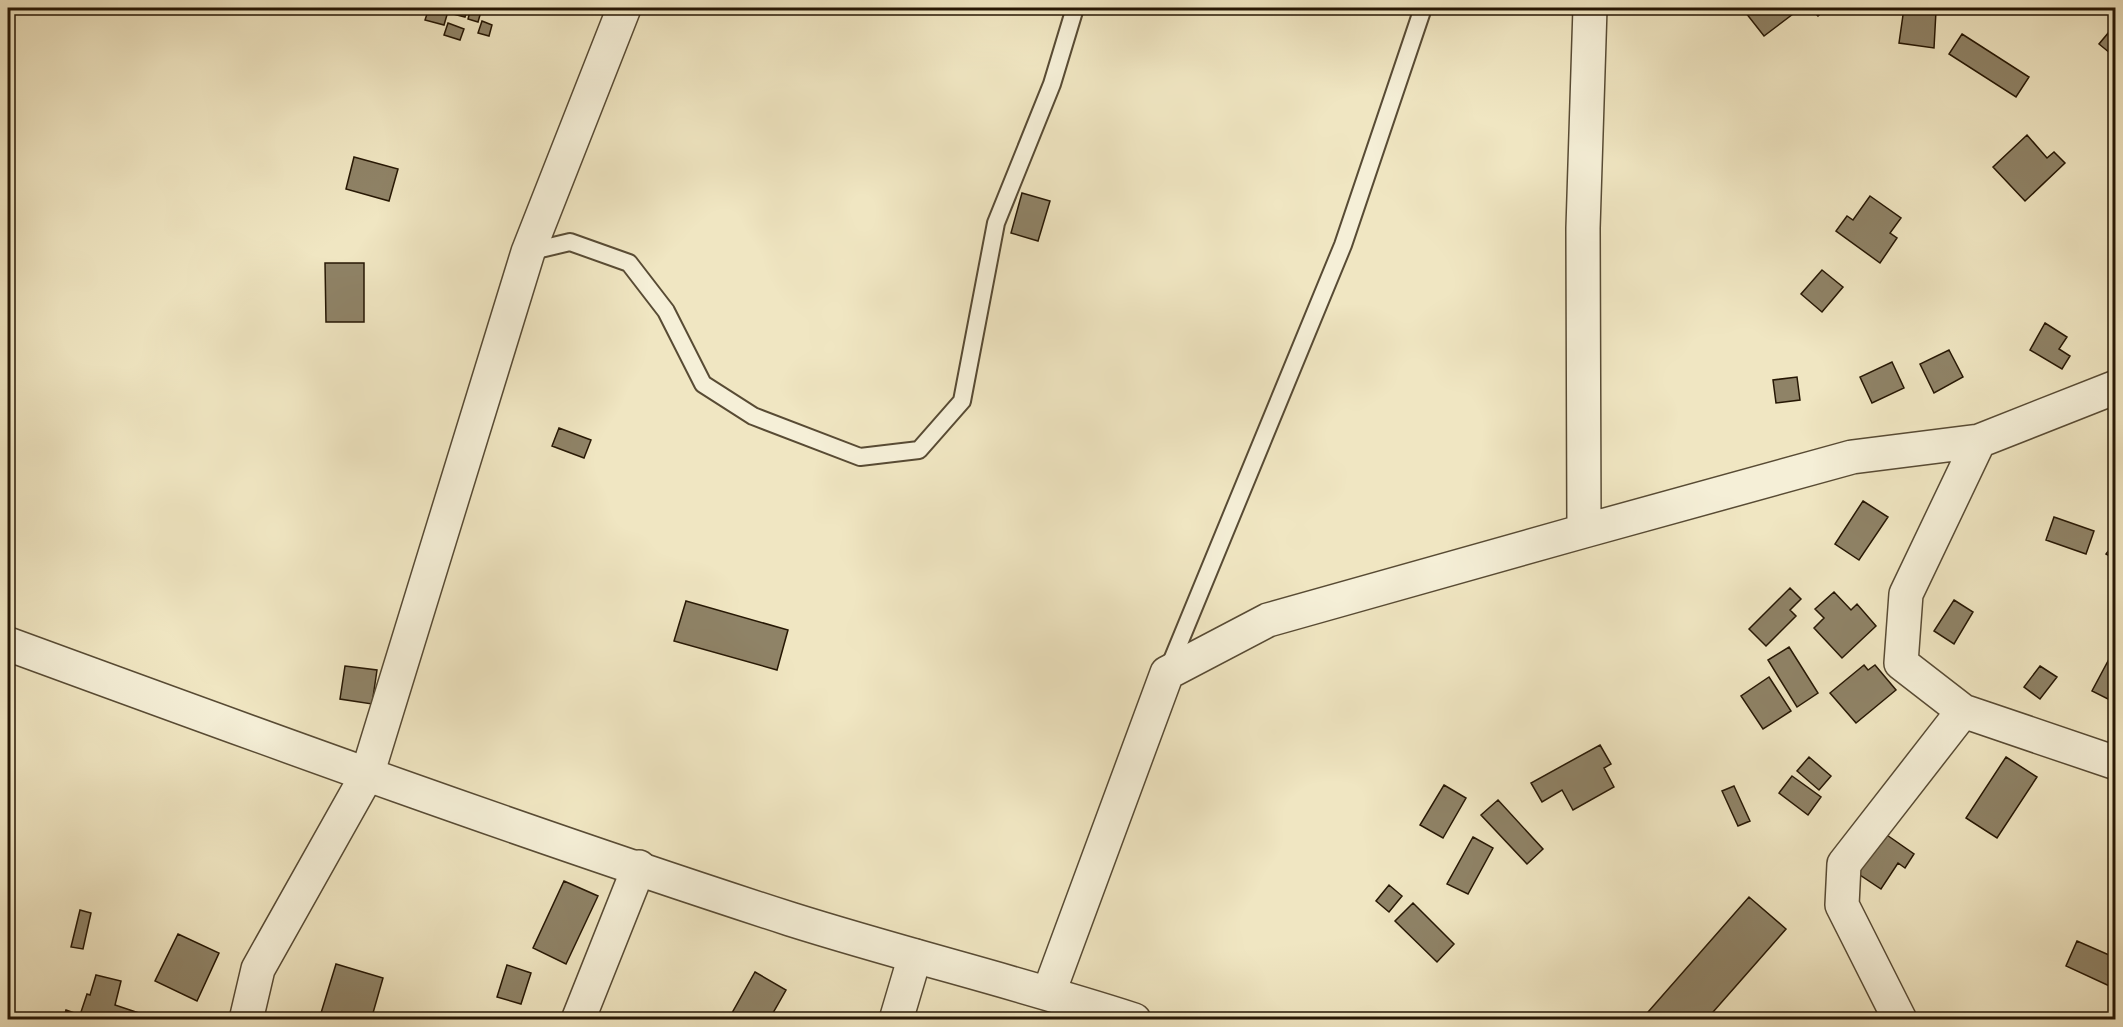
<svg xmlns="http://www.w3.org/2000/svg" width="2123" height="1027" font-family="'Old Standard TT',serif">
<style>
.building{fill:#8f8367;stroke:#261704;stroke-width:1.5}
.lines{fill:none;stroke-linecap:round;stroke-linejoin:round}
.service-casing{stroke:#584b34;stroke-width:20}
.minor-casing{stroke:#584b34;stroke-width:36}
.tertiary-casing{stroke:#584b34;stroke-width:36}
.service{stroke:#f5efd7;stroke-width:16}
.minor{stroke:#f5efd7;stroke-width:33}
.tertiary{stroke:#f5efd7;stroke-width:33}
</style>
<rect width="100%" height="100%" fill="#f0e6c2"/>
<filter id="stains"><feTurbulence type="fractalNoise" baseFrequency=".00333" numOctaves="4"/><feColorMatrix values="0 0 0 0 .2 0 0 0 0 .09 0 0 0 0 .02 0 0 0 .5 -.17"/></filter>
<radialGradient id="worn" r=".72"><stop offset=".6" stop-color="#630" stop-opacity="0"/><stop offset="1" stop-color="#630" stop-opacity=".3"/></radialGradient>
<!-- building -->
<path class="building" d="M429,8H449L444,25L425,20Z
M455,8H468L465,17L453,14Z
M471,8H482L478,22L468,19Z
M1742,8H1794L1797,11L1764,36Z
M1810,8H1827L1818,16Z
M1904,8L1936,11L1934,48L1899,43Z
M482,21L492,25L489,36L478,33Z
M448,23L464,29L460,40L444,35Z
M2114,26L2116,27V58L2099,44Z
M1962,34L2029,77L2016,97L1949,54Z
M2027,135L2047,158L2054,152L2065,163L2025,201L1993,167Z
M354,157L398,169L389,201L346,189Z
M1022,193L1050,201L1038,241L1011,233Z
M1870,196L1901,218L1890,233L1897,238L1880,263L1836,231L1847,216L1853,220Z
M325,263H364V322H326Z
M1822,270L1843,287L1822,312L1801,294Z
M2045,323L2067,337L2059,349L2070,356L2062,369L2030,350Z
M1949,350L1963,377L1934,393L1920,364Z
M1892,362L1904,388L1872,403L1860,377Z
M1797,377L1800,400L1776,403L1773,380Z
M559,428L591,440L584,458L552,446Z
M1863,501L1888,517L1859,560L1835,544Z
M2054,517L2094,531L2086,554L2046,540Z
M2116,541V560L2106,554Z
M1790,588L1801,599L1790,610L1796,616L1766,646L1749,629Z
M1834,592L1851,610L1857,604L1876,626L1842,658L1814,628L1824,618L1815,609Z
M1954,600L1973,612L1954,644L1934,631Z
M686,601L788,630L777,670L674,641Z
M2116,646V703L2092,691Z
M1789,647L1818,693L1797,707L1768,660Z
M1864,665L1868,670L1875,665L1896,690L1856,723L1830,693Z
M345,666L377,670L372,704L340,699Z
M2040,666L2057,677L2040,699L2024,687Z
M1769,677L1791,711L1763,729L1741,696Z
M1600,745L1611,764L1604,768L1614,787L1573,810L1562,790L1542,802L1531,783Z
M1809,757L1831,776L1819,790L1797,771Z
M2006,757L2037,777L1997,838L1966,818Z
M1792,776L1821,797L1808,815L1779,793Z
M1444,785L1466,798L1443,838L1420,825Z
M1734,786L1750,821L1738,826L1722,791Z
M1498,800L1543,849L1527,864L1481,815Z
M1884,833L1914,854L1905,868L1898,863L1881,889L1857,873Z
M1473,837L1493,848L1468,894L1447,884Z
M564,881L598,896L566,964L533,948Z
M1389,885L1402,896L1389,912L1376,901Z
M1749,897L1786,929L1706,1020H1641Z
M1413,903L1454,944L1437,962L1395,921Z
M80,910L91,913L83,949L71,947Z
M178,934L219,953L197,1001L155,981Z
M2077,941L2116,958V989L2066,966Z
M336,964L383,978L371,1020H344L321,1013Z
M507,965L531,973L521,1004L497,997Z
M755,972L786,990L769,1020H728Z
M96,975L121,981L115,1005L148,1016L147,1020H92L80,1015L87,994L90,995Z
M66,1010L80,1015L78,1020H63Z"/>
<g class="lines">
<defs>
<path id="service" d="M528,252L570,242L629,263L666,311L703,384L753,416L860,457L919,450L962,401L996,223L1052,84L1075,8
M1168,670L1343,245L1423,8"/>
<path id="minor" d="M1979,441L1906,594L1901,663L1963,711L2116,763
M1584,531L1583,228L1590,8
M1049,992L1167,673L1268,620L1584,531L1852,457L1979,441L2116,387
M246,1020L258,969L367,775L528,252L624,8
M578,1020L639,867
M896,1020L915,956
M1900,1020L1842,905L1844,864L1963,711"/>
<path id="tertiary" d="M8,644C267,739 527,834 790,919C904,955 1020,983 1134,1020"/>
</defs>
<!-- service casing -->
<use href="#service" class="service-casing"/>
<!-- minor casing -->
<use href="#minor" class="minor-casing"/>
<!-- tertiary casing -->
<use href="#tertiary" class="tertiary-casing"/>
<!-- service -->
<use href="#service" class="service"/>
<!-- minor -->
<use href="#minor" class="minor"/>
<!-- tertiary -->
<use href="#tertiary" class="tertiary"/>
</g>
<!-- margin -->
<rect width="2123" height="1027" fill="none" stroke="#f0e6c2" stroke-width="30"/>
<rect x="9" y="9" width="2105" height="1009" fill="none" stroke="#261704" stroke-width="3"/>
<rect x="15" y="15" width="2093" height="997" fill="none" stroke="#261704" stroke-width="1.5"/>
<rect width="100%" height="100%" filter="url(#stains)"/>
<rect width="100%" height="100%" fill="url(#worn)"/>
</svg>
